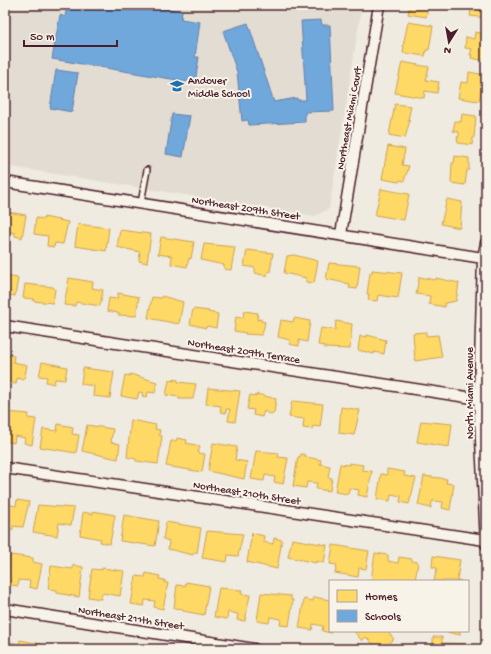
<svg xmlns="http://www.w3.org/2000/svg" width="491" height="654" font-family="'Gochi Hand',sans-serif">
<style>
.built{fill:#e3dcd2}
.homes{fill:#ffd966;stroke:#c9a154}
.schools{fill:#6fa8dc;stroke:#647fa7}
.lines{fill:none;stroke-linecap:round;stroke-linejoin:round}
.service-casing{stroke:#4a1f2b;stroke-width:8}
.minor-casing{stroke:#4a1f2b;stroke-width:13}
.service{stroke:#f7f3e8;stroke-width:5}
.minor{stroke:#f7f3e8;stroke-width:10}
.labels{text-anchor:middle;stroke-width:4;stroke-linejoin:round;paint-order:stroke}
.poi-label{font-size:11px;fill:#4a1f2b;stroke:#f7f3e8;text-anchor:start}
.street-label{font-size:11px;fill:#4a1f2b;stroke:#f7f3e8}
</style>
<rect width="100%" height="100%" fill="#f0ebe0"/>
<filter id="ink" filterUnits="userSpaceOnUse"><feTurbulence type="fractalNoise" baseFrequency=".025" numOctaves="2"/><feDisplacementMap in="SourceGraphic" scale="8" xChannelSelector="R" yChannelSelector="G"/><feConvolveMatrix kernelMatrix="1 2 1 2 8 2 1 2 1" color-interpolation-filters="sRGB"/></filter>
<g filter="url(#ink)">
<!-- built -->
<path class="built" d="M5,5H362L329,209L315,216L5,166Z"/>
<!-- homes -->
<path class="homes" d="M410,5H429L426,17L408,14Z
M472,5H486V18L470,16Z
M408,22L433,26L429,50H426L425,56L403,53L404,46H403Z
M475,32L486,34V61L471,58L472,55H470L472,49L465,48L466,37L474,39Z
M402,62L429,67L426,80L439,82L437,93L425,91L424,98L395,93Z
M469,72L485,75L479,101L458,98L461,82L468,83Z
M395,104L411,106L408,120H410L405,138L389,135Z
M462,114L476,116L474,138H473L472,145L458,143L457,137H459V132L453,131L455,121L461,122Z
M388,146L405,149L402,165L409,166L404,181L400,180L399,182L382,179Z
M455,156L469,158V170H467L465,185L451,183L452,163H454Z
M381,189L409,194L404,220L375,215Z
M447,199L462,202L460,228L441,224Z
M8,212L26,215L22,238L15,236V233L6,231L5,213L8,214Z
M44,217L68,222L63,244L55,243L54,247L47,246L48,236L34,234L36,218L44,219Z
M78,224L109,228L106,251L75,246Z
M120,230L151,234L147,263L139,261L140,252L117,247Z
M161,237L194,242L191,259L189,258L187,267L171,264L172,256L158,254Z
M204,244L235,247L231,270L224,269V265L201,260Z
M247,250L273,253L270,272L268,271L267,276L255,273V268L244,266Z
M294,255L318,261L314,283L306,282V278L284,273L287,256Z
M329,263L360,266L357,289L349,288L350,284L326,279Z
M372,270L402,273L398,298L378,295L377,301L368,300L369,294H367L370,273H372Z
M5,276L18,278L15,296L9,295L8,297H5Z
M419,277L436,280V278L459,283L456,301L445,303V307L429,304L430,296L416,294Z
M69,278L93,282L92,288L103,290L100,306L76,302L75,306L64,305Z
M25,284L53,287L55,289L53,303L33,301L34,299L23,298Z
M118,293L139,297L136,316L118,315V313L107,311L109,298L117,299Z
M162,296L183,302L179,324L148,318L152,297L161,298Z
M193,309L209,311L208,312L218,314L216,328L207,326L206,328L190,324Z
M244,311L258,313L257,320L261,319V321L265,322L262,335L245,334L246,333L234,331L236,317L243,318Z
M294,318L310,321L307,342L299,340V346L289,344L290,340L278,337L281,320L293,322Z
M336,321L352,324L350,349L325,348V346L318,345L321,328L335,330Z
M426,332V336L438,335L442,357L415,361L413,333Z
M367,335L386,340L384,354L374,352V354L358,350L360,336L367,337Z
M5,354L14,356L13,362L27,365L24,380L17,378L16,384L5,382Z
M42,362L67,367L65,380L55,379L54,384L46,382L47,377L39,376Z
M83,368L114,372L110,398L93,396L94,386L81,384Z
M130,374L157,382L155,393L148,392L147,397L142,396L143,393L139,392L137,399L121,396L125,375L130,376Z
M174,379L178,380V382L196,384L193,399H179V397L166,395L169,380L174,381Z
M208,388L240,391L235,422L228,421L230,409H226V413L220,412L221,406L206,404Z
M257,394L276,399L274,413L269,414L264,411L262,417L253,415L254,410L247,409L250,395L256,396Z
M292,401L323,404L320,427L313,426L312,429L303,428L304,419L289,417Z
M341,407L360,410L354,435L339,433Z
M6,412L29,414L28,418L36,419L32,445L24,443L25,438L15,436L14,443L5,441Z
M131,420L156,425L155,429L160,430L159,435L162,436L158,464L136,461V459L127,457Z
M421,421L452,424L449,447L417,442Z
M58,424L73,427L72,434L79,435L76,453L40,447L43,429L57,431Z
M87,425L113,429L111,442L120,444L118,459L82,451Z
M177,438L187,440L186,443L200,446L198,453L205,454L202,472L166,466L171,441H176Z
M213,443L237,447L235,460L247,462L244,479L208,471Z
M256,451L279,453L278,457L288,458L283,484L274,482L275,477L265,475L264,481L251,479Z
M301,454L306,455L305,458L307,457L321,460L320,464L330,466L328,477L332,478L330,491L316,489L317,483L307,482L306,488L293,486L298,457H300Z
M349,463L363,465L362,470L372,471L367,497L358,495L359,490L349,488L348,494L335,492L340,464L349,465Z
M387,469L405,472L404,476L416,478L409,504L400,502L401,496L391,494L390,501L377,499L381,474L387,475Z
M424,476L447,479L446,483L454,484L450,510L442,508L443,502L432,501L431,508L418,505Z
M5,497L7,498L6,504L16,506L17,500L29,502L23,527L13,526V530L5,528Z
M38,505L74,508L71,525L59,523L57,536L33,532Z
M93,511L115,515L110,544L100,542L101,539L80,535L83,512L93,514Z
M124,515L159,521L155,546L120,541Z
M166,522L201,528L197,553L194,552L193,555L168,549L169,541L163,539Z
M207,531L243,534L238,556L228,555L227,562L202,558Z
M252,533L264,536L263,542L273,544L274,538L282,540L277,569L247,562Z
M292,539L327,545L324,563L316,561V563L288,557Z
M333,545L369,551L366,569L359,568L358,577L335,573L337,565L330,564Z
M375,553L388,555V561L398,563L399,557L412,559V561L418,562L415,581H371Z
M10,555L33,558V562L42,564L37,589L29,587L30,581L19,580L18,586L5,584Z
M433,556L460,560L457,580L461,581H434L437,568L432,567Z
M73,565L83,567L79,597L57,593V590L48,589L51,566L73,569Z
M102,568L124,571L120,596L102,593L101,599L88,597L92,569L102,570Z
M146,573L160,576L159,579L165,580V583H168L163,609L154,607L155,601L145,600L144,606L131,604L136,576L145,577Z
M186,582L209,586L204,615L183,611V609L174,608L177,585L185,586Z
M219,588L242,590L241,594L250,595L245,621L237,620L238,614L228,612L227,619L214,617Z
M261,593L291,596V600H293L289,626L280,625L281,619L270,617L269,623L257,621Z
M314,597L330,600V631L331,633L322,631L323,626L313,624L312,630L299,628L304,599L313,601Z
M354,631H390L388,632L394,639L384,649H369L373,644L366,637L362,641Z
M442,631H460V635Z
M433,637H442V643L470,644V649H441V645H433Z
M20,640L41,644V649H8L10,642L19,644Z"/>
<!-- schools -->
<path class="schools" d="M67,5H143L182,11L181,19L200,22L195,57H199L195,83L52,59L60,15L65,17Z
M321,20L322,25H330L334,111L305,112V122L249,125L248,120L242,121L237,72L223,31L248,23L274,102L297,98V100H306L301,21Z
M56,70L78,73L72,112L50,108Z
M172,114L190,116L183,157L166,154Z"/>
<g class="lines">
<defs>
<path id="service" d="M141,203L147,170"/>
<path id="minor" d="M5,182L483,258
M341,234L379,5
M486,243L483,258L479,398L486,544
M5,326L486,400
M5,468L485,540
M5,609L254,649"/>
</defs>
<!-- service casing -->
<use href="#service" class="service-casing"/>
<!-- minor casing -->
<use href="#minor" class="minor-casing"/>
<!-- service -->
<use href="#service" class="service"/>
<!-- minor -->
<use href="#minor" class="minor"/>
</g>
</g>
<!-- icons -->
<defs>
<symbol id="school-bare" viewBox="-9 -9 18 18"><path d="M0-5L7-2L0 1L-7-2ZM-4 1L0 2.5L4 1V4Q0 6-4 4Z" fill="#1f6fb2" stroke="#f7f3e8" stroke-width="2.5" paint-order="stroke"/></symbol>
</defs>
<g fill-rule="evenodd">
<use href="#school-bare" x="167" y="76" width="20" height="20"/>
</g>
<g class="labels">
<!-- poi labels -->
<g class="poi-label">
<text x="188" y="84">Andover<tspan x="188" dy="13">Middle School</tspan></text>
</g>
<!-- street labels -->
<g class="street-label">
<text transform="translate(348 118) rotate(-80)" y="4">Northeast Miami Court</text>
<text transform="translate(246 207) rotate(9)" y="4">Northeast 209th Street</text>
<text transform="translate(244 350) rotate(9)" y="4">Northeast 209th Terrace</text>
<text transform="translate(469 393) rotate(-90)" y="4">North Miami Avenue</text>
<text transform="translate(247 492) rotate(9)" y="4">Northeast 210th Street</text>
<text transform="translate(131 617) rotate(9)" y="4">Northeast 211th Street</text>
</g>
</g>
<!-- margin -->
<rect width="491" height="654" fill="none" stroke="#f7f3e8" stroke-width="20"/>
<rect x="10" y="10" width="471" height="634" fill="none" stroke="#4a1f2b" stroke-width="1.5" filter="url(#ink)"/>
<!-- legend -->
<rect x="329" y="580" width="140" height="52" fill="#f7f3e8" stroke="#b29e9c"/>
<rect x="337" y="590" width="20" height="12" fill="#ffd966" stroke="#b29e9c"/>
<text x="365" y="600" font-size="12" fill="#4a1f2b">Homes</text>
<rect x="337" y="610" width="20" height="12" fill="#6fa8dc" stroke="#b29e9c"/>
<text x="365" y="620" font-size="12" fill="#4a1f2b">Schools</text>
<!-- north arrow -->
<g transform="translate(449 42) rotate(191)" stroke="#f7f3e8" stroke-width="3" paint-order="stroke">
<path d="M0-3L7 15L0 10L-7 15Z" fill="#4a1f2b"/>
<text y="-6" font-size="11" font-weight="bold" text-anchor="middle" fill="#4a1f2b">N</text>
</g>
<!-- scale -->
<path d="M24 40v6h93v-6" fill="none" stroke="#4a1f2b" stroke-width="2"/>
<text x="30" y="40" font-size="12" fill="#4a1f2b" stroke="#f7f3e8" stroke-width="3" paint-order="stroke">50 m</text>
</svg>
